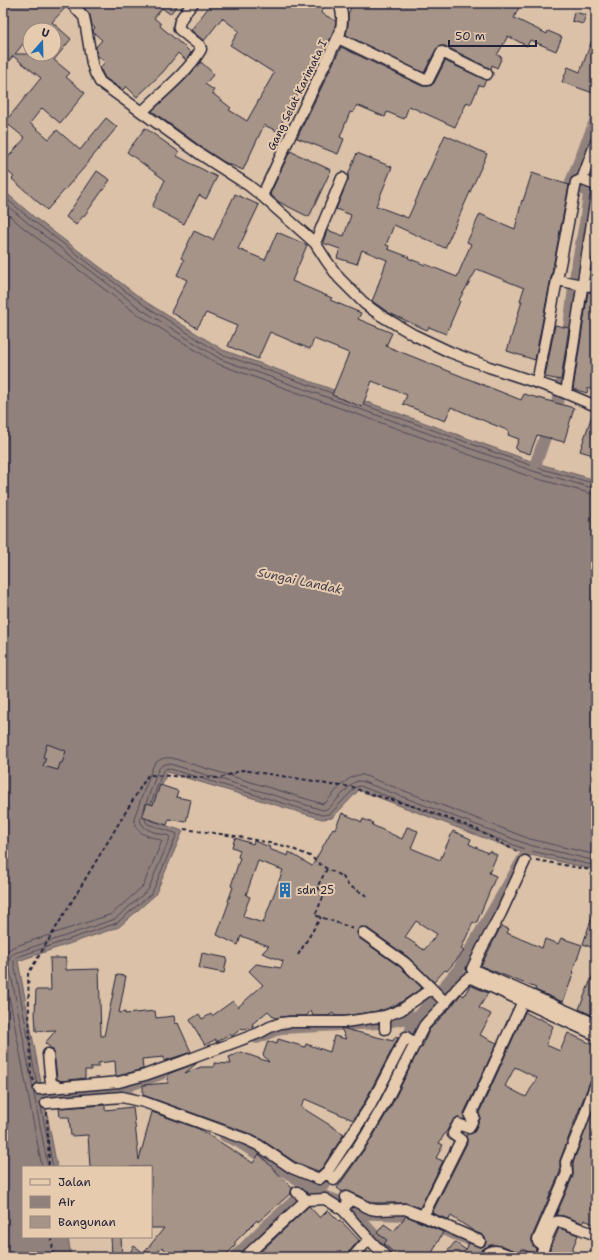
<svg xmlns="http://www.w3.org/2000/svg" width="599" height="1260" font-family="'Shantell Sans',sans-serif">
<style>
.water{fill:#91817d;stroke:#655b63}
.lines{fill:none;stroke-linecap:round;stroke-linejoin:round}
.shore{stroke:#4e4855;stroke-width:1}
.canal{stroke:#91817d;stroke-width:12}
.building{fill:#a69489;stroke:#22223b;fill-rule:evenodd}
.minor-casing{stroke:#22223b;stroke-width:13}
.path{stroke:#22223b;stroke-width:2;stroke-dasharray:4 3;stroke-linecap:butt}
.minor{stroke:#e6cbae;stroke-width:10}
.labels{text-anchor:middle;stroke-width:4;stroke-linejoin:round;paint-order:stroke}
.street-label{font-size:11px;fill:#22223b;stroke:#e6cbae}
.poi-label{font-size:11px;fill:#22223b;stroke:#e6cbae;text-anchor:start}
.water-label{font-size:12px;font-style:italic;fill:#433e4f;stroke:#e6cbae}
</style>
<rect width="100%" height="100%" fill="#dac1a7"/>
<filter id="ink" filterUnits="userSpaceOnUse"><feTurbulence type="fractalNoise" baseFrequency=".025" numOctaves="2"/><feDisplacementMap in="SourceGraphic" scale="8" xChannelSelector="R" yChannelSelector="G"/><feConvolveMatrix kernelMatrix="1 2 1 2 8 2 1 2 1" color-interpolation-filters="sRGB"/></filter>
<g filter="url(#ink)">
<!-- water -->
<path class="water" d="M3,190L34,217L146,302L223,350L536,463L596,480V870L526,854L359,790L332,818L322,819L167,772L149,820L183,831L155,895L119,927L18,961L57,1167H23V1237H68L71,1257H3Z"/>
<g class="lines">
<!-- shore -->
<path class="shore" d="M3,196L32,220L144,305L221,354L332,393
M3,202L29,224L141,309L220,359L533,471L596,489
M3,210L25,229L137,314L218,364L531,477L596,495
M364,405L535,467L596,484
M151,803L163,771L167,768L322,815L330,814L356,787L360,786L527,850L596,866
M3,959L7,951L13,947L112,914L143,886L162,841L161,840C148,836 134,834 134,818L153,766C158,759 164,757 172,758L323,804L325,803C335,793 348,773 363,775L530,839L596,855
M3,965L42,1167
M37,1084L14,963V960L17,957L117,923L152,893L177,834L175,833L148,824L146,822L145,819
M41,1107L53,1167
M48,1167L9,964C9,959 10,955 15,953L115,919L148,890L170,838L169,836C159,833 143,832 140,820L158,770C161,765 165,763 170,764L323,810L328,809L353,783L358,781H361L529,845L596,861"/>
<!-- canal -->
<path class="canal" d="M536,463L561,391L576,272L585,223L589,193L571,182L596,119
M257,1038L281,1028L380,1023L419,1016L459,969L526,854
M113,1091L161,1074
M49,1096L113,1091L132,1098
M225,1136L237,1141L299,1180L317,1194L350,1205L354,1213L405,1215L483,1245L500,1247L525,1257
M317,1194C350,1146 391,1093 409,1038C411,1032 412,1024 413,1017
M354,1213L377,1238L392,1257
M235,1257L263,1229L309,1188
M526,1257H533L553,1214L574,1222"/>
</g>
<!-- building -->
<path class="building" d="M3,3H65L66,7L52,22L71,39L54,60L70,73L66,77L85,93L60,123L42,108L30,123L49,139L57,130L80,150L106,118L117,127L89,161V162L47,210L12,179L14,177L3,167V163L25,138L5,122L41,78L13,56L3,68ZM30,30H54V54H15L30,35Z
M80,3H179L170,14L162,8L154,18L161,24L160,26L180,43H181L191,53L186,60L178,53L163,72L137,97L126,86L123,90L105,78L100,68L105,62L97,55L96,47L102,40L93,32V30L95,28L92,25L90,15Z
M212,3H326L321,13L336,21L334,31L311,79L307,77L277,131L264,125L243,170L224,162L204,149L152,111L185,80L201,62L214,74L205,84L214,90L212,93L231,108L229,110L247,121L274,73L230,45L239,31L222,18L204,41L191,30Z
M353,3H521L514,18L547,34L548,31L562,37L556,51L530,40L527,46L508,36L497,55L502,57L497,68L492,65L491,69L445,46H441L436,49L424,73L346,35L348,25V14Z
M574,12L586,15L583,24L572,21Z
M595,32H596V84L593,93L562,82L568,67L580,72Z
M341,47L422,86H428L434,83L445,61L486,80L483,86L479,85L471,104L467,102L455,127L409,106L404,119L387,112L385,117L357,105L353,113L350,112L340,137L344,139L338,154L297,138Z
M145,128L179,152L177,156L217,177L206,199L199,195L184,224L152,207L165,180L127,152Z
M445,135L487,154L445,248L394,225L386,245L389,246L388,249L409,257L408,258L425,265V264L457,277L471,244L467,242L480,214L515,229L522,200L523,201L532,173L569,185L535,360L507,351L522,301H520L524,288L477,269L459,300L460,301L446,334L429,327L427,330L389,313L372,301L377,289V288L387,260L362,250L357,264L337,258L340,249L323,243L327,230L344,236L351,215L336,209L348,180V175L357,153L392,167L376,206L408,218Z
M290,151L331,170L309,217L279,202L270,194Z
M97,171L110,180L84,216H83L76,225L66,217Z
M235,194L259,205L238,249L265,260L277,232L307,245L292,281L332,298L330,300L361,313L358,319L392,333L386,346L521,400L524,394L574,408L564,442L537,435L530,454L515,449L519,439L508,435L509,431L451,407L445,421L403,404L407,395L372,381L362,407L332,395L349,353L314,339L310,349L270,332L258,359L228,346L237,326L206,313L197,328L171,312L187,280L177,275L184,260L181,258L194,231L213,240Z
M588,292H596V392L588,388L587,393L573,389Z
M555,325L569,328L561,380L545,377Z
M593,412H596V456L580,451Z
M47,744L66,751L62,763H60L58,770L43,766L46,758L43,757Z
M160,785L178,791L176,797L191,800L186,822L169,819L167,825L142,817L147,803L153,805Z
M342,813L362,822L363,819L373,823L372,825L402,839L407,827L418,831L411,848L440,860L453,831L471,839L469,844L488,853L489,851L497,855L489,873L496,876L476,924L473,922L461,949L464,951L447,971L445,970L434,982L408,957L367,928L361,927L357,932L359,938L400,967L422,988L398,1004L383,1010H381L380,1009L378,1011L345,1016H335L333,1013L328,1016H313L311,1011L306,1016H289L275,1018L268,1011L252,1024L254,1027L243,1029L242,1028L232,1036L230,1034L216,1042V1039L205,1045L190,1020L199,1014L202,1019L211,1014L212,1016L233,1001L238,1007L263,985L249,971L256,964L281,968L283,961L262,953L269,946L241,936L238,945L217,935L229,902L228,901L233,887L231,886L240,858L238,857L240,850L232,847L235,838L253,844L254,841L270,847L269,849L288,856L289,852L312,866L333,828L335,829ZM258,861L283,870L263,923L244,917L243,915L250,897L246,895ZM416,921L437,934L424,950L405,937Z
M594,911H596V949L583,944Z
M501,926L509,929L507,933L542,948L545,939L558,944L561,938L582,945L573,971L574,972L563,1002L535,990L536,988L481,966Z
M202,953L227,958L224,973L199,968Z
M50,958H66V970L99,969L101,1036H104L117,975L126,976L119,1013L125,1012V1014L155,1011L156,1018L174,1016L175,1024L178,1023L191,1052L164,1061V1057L142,1059L143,1069L118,1076H116L115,1061L98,1063V1067H91V1070H85V1078L61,1081L57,1079L54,1053L53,1050L45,1043L56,1030L36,1031L35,1014L36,990H51Z
M596,967V1017L579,1009Z
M470,985L488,993L479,1008L491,1014L480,1035L497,1043L464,1113V1116L465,1120L457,1118L454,1119L439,1143L443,1145L436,1158L443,1161L420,1208L405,1203H373L349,1191L342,1192L337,1188L371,1140L392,1104L419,1049L422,1047L429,1030L451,1007L461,994L464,996Z
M525,1012L538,1019L539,1018L553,1026L546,1045L560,1051L568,1033L596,1046V1080L591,1081L589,1084L560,1160V1172L532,1237V1244L536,1249L534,1254L522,1249L520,1254L516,1251L503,1246L495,1245H490L483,1249L479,1253L478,1257H443L455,1242L466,1250L469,1243L480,1247L484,1246L486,1243V1240L483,1235L475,1232L451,1216L449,1220L432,1213L467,1143V1140L466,1136L467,1134L473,1133L475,1131L480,1119V1116L479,1113ZM515,1067L537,1078L526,1097L505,1086Z
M341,1028L393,1041L395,1037L398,1038L363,1105L353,1120L305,1099L301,1107L344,1134L322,1168L318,1171L295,1162L262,1140L248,1133L143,1095V1085L168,1083V1074L197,1063L185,1073L201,1067H214V1063L231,1064L229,1057L241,1052L269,1062L263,1055L268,1041L277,1044L278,1039L305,1047L306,1044L330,1052L334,1036L346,1039Z
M596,1102V1225L584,1220L583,1223L564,1216L556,1215L573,1176V1163Z
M105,1105V1110L133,1107L139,1160L152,1112L199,1129L253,1163L259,1154L292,1188L291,1193L258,1222L257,1220L235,1242V1246L224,1257H173L162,1247L154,1257H127L134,1246L144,1253L164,1228H151V1167H90L88,1135L71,1136L69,1117H60L59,1108Z
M309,1206L320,1218L328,1210L339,1221L340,1220L359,1240L348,1253L347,1257H255Z
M406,1216L443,1232L430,1257H399L384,1244L387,1240L377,1233L384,1224L394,1231Z
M559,1228L578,1235L569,1257H547Z
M111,1237H121L122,1257H112Z"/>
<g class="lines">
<defs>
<path id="minor" d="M71,3L84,17L86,27L92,64L95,73L100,82L200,154L248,185L262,196L315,243L326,260L339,278L365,304L380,315L414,335L450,352L489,367L553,388L596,406
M338,38L425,80H428L442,52L487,74
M142,112C160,94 187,73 200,51L201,49L200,46L179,29C177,20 188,10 193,3
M596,142L583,177V179L585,181L596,185
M262,196L284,149L340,33C343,21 343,14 339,3
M315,243L342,178
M557,280L582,285L596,286
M537,383L576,182L583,179
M566,393L596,196
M525,861L501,913L482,948L472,969L596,1024
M363,933L404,962L422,979L446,1003
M385,1016V1029
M48,1054L51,1084H53L59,1087
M39,1089L119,1082L145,1075L182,1062L259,1033L270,1027L281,1023L290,1022H345L385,1016L401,1010L431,989
M46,1103L122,1097L144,1102L245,1139L258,1145L292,1168L319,1179L327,1172L369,1108L406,1037L416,1044
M327,1172L334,1180L365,1137L386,1101L424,1026C431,1017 439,1011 446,1002C453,994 459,985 468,978L474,979L596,1035
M297,1192L306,1200L325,1199L343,1210L350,1199
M346,1197L371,1209L377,1210L405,1209L423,1216
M343,1210L369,1239L353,1257
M369,1239L386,1257
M480,1241L423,1216L461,1140L453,1134L458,1124L469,1128L474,1117L470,1116L472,1112L523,1001
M544,1247L538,1242V1240L567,1173L566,1162L581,1125L595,1086
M245,1257L306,1200
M484,1257C494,1246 501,1253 514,1257
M540,1257C543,1250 550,1226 556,1222C558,1221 560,1222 562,1222L596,1235"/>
</defs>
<!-- minor casing -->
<use href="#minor" class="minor-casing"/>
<!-- path -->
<path class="path" d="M184,829L235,836L285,846L310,856L322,866L343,877L348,885L369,897
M536,860L596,871
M327,869L317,887L325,893L315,915C328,920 340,923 353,929
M298,955L321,917
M34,1081L31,1075L28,974L148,775L220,778L242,770L314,781L330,785L353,787L361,791L426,810L476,829L519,853
M47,1112L49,1167
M52,1237L53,1257"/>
<!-- minor -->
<use href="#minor" class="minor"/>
</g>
</g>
<!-- icons -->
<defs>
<symbol id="building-bare" viewBox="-9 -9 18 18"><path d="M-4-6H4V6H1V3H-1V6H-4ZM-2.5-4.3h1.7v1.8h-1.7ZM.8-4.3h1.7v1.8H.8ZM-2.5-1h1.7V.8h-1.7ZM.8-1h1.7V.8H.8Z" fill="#1f6fb2" stroke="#e6cbae" stroke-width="2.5" paint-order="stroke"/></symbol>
</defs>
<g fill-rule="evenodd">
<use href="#building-bare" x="274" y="879" width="22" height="22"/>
</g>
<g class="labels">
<!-- street labels -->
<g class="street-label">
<text transform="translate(297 95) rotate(-64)" y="4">Gang Selat Karimata I</text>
</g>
<!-- poi labels -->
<g class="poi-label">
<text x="297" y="894">sdn 25</text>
</g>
<!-- water labels -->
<g class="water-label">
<text transform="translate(300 581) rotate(12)" y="4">Sungai Landak</text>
</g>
</g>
<!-- margin -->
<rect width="599" height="1260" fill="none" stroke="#e6cbae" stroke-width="16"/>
<rect x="8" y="8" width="583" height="1244" fill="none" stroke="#22223b" stroke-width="1.5" filter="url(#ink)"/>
<!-- legend -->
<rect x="22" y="1166" width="130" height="72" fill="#e6cbae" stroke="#988780"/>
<rect x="30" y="1179" width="20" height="6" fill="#e6cbae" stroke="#988780"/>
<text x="58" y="1186" font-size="12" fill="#22223b">Jalan</text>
<rect x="30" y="1196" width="20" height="12" fill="#91817d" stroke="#988780"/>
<text x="58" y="1206" font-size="12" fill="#22223b">Air</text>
<rect x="30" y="1216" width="20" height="12" fill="#a69489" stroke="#988780"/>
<text x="58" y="1226" font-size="12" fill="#22223b">Bangunan</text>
<!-- north arrow -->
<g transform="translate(42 42) rotate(20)"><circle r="19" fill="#e6cbae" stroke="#988780"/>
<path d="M0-3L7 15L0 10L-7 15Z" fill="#1f6fb2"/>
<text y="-6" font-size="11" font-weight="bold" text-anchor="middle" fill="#22223b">U</text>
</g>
<!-- scale -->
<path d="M449 40v6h87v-6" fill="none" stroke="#22223b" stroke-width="2"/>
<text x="455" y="40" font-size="12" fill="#22223b" stroke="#e6cbae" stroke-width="3" paint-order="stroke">50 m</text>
</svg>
